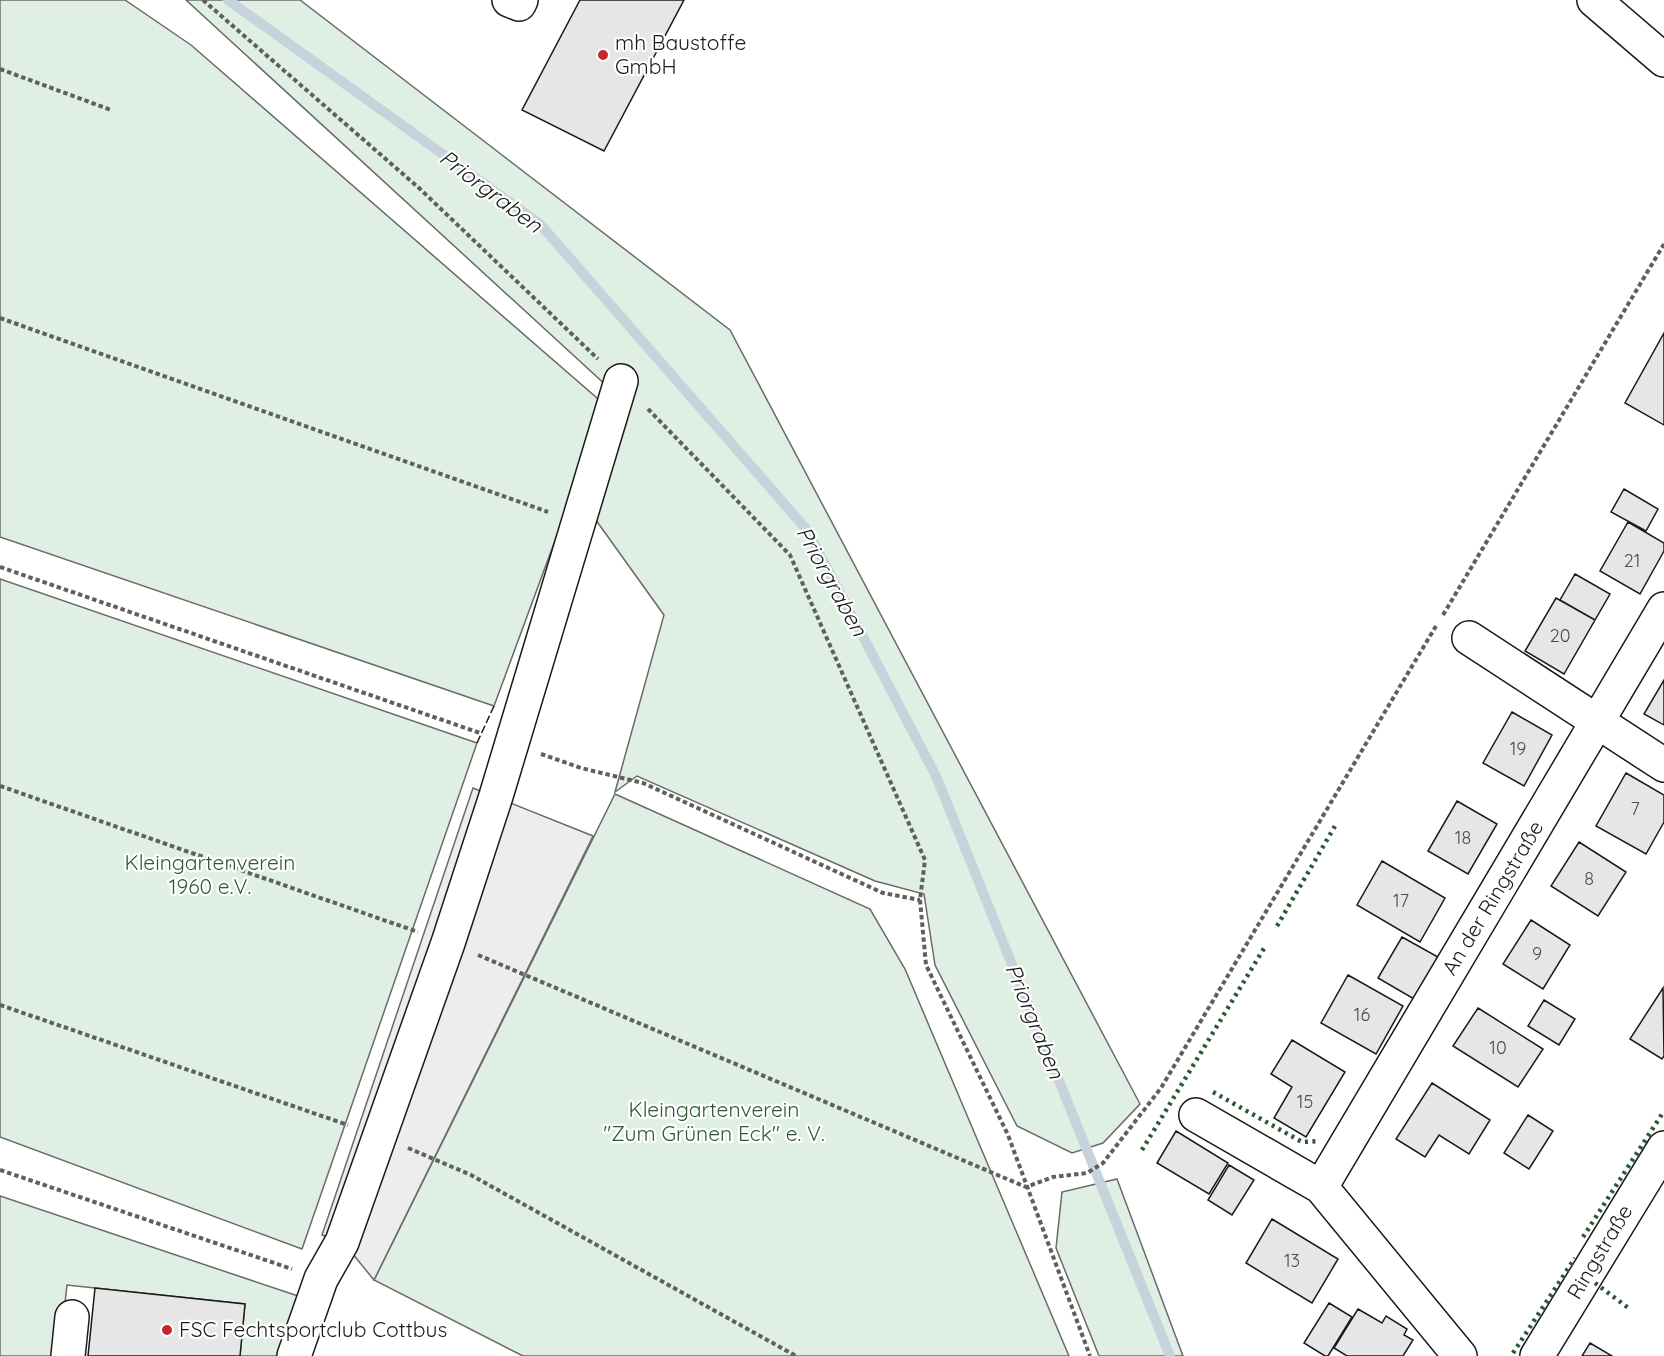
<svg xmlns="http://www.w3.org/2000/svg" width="1664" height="1356" font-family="Quicksand,sans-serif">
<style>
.green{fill:#e0efe3;stroke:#6a6a6a;stroke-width:1.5}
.parking{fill:#ededed;stroke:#6a6a6a;stroke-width:1.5}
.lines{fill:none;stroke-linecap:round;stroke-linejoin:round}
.stream{stroke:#c6d2dc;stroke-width:10}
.building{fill:#e6e6e6;stroke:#1a1a1a;stroke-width:1.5}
.minor-casing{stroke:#1a1a1a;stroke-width:36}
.path{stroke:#5f5f5f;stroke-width:4;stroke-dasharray:4.5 3;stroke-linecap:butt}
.minor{stroke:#fff;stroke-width:33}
.hedge{stroke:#2b5a34;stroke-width:4.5;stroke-dasharray:3 4.5;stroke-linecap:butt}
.fence{stroke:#1a1a1a;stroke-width:1.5;stroke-dasharray:8 3;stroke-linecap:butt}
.poi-dot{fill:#c62828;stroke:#fff;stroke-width:2}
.labels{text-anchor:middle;stroke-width:4.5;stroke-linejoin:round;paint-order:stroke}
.number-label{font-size:18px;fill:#4d4d4d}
.poi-label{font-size:21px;fill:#1a1a1a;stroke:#fff;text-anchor:start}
.park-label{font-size:21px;fill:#2b5a34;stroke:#fff}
.street-label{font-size:21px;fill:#1a1a1a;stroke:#fff}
.water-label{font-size:22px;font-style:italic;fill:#1a1a1a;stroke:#fff}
</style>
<rect width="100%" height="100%" fill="#fff"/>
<!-- green -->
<path class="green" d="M0,0H125L191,45L605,405L494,706L0,537Z
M186,0H300L730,330L1140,1104L1103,1143L1072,1153L1017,1126L935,965L924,894L875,881L637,776L615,792L664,615L593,516L621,399Z
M0,579L477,743L302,1249L0,1137Z
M615,794L870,909L905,969L1069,1356H523L374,1280Z
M1117,1179L1183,1356H1099L1056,1248L1062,1192Z
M0,1196L304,1298L279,1356H240L245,1304L67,1285L59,1356H0Z"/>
<!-- parking -->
<path class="parking" d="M473,788L593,836L374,1280L343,1242L322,1235Z"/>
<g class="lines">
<!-- stream -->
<path class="stream" d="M228,0L540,224L807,530L936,776L1170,1356"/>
</g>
<!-- building -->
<path class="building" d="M580,0H684L604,151L522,110Z
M1664,333V425L1625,403Z
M1624,489L1658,509L1646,531L1611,512Z
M1628,522L1664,543V551L1640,594L1600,571Z
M1575,574L1610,594L1595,620L1560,600Z
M1556,598L1595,620L1564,674L1525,651Z
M1664,680V725L1644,714Z
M1512,712L1552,735L1524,786L1483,763Z
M1626,773L1664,795V822L1646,854L1596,826Z
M1457,801L1497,824L1468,874L1428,851Z
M1579,842L1626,872L1598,916L1551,886Z
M1382,861L1445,898L1420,942L1357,905Z
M1531,920L1570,945L1543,989L1503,964Z
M1402,937L1438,957L1414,999L1378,978Z
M1348,975L1403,1006L1376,1054L1321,1023Z
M1663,988L1664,1056L1662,1059L1630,1039Z
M1544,1000L1575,1019L1559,1045L1528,1026Z
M1478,1008L1543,1049L1518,1087L1453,1046Z
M1292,1040L1345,1072L1306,1137L1274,1118L1292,1087L1271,1074Z
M1432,1083L1490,1120L1469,1154L1439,1135L1425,1157L1396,1139Z
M1528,1115L1553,1131L1529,1169L1504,1153Z
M1176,1131L1228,1163L1209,1194L1157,1163Z
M1229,1165L1254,1180L1232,1215L1208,1200Z
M1272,1219L1338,1259L1312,1303L1246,1263Z
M95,1288L245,1304L240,1356H88Z
M1329,1303L1352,1317L1328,1356H1325L1304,1343Z
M1358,1309L1382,1323L1386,1316L1407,1329L1404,1335L1413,1340L1403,1356H1347L1334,1348Z
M1590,1343L1612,1356H1582Z"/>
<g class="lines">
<defs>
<path id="minor" d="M509,0L519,4L521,0
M1594,0L1664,60
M1469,638L1664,765
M1196,1115L1321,1187L1664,609
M1321,1187L1460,1356
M68,1356L72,1317
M294,1356L321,1279L342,1242L448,943L496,796L621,381
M1537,1356L1664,1148"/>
</defs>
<!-- minor casing -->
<use href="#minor" class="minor-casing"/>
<!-- path -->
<path class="path" d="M203,0L419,188L598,359
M0,69L111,110
M0,318L548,512
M648,409L790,555L925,860L920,900L926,965L1008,1135L1090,1356
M0,567L480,733
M1443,615L1664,244
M541,754L581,768L643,783L883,893L920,900
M0,786L418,932
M478,955L1026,1187L1053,1177L1087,1173L1103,1163L1161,1088L1436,626
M0,1005L348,1125
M408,1148L471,1175L796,1356
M0,1170L292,1269"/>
<!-- minor -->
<use href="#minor" class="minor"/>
<!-- hedge -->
<path class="hedge" d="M1277,926L1335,826
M1213,1092L1302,1142L1319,1141
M1142,1150L1266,945
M1583,1237L1664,1111
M1595,1283L1631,1310
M1513,1353L1575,1258"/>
<!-- fence -->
<path class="fence" d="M477,743L494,706"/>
</g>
<!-- markers -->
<g class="poi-dot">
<circle cx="603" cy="55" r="6"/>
<circle cx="167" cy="1330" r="6"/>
</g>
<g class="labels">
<!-- number labels -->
<g class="number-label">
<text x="1632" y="567">21</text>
<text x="1560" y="642">20</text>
<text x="1518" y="755">19</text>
<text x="1635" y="815">7</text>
<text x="1463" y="844">18</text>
<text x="1589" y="885">8</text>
<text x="1401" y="907">17</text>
<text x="1537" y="960">9</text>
<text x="1362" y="1021">16</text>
<text x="1498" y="1054">10</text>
<text x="1305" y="1108">15</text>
<text x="1292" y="1267">13</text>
</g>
<!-- poi labels -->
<g class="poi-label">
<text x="615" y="50">mh Baustoffe<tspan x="615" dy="24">GmbH</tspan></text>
<text x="179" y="1337">FSC Fechtsportclub Cottbus</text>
</g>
<!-- park labels -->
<g class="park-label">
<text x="210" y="870">Kleingartenverein<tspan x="210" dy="24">1960 e.V.</tspan></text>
<text x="714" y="1117">Kleingartenverein<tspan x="714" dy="24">"Zum Grünen Eck" e. V.</tspan></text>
</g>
<!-- street labels -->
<g class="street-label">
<text transform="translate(1493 898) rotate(-59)" y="7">An der Ringstraße</text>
<text transform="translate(1600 1252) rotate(-59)" y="7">Ringstraße</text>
</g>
<!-- water labels -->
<g class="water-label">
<text transform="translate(491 191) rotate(37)" y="8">Priorgraben</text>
<text transform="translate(832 581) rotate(61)" y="8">Priorgraben</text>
<text transform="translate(1035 1021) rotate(68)" y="8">Priorgraben</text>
</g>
</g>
</svg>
